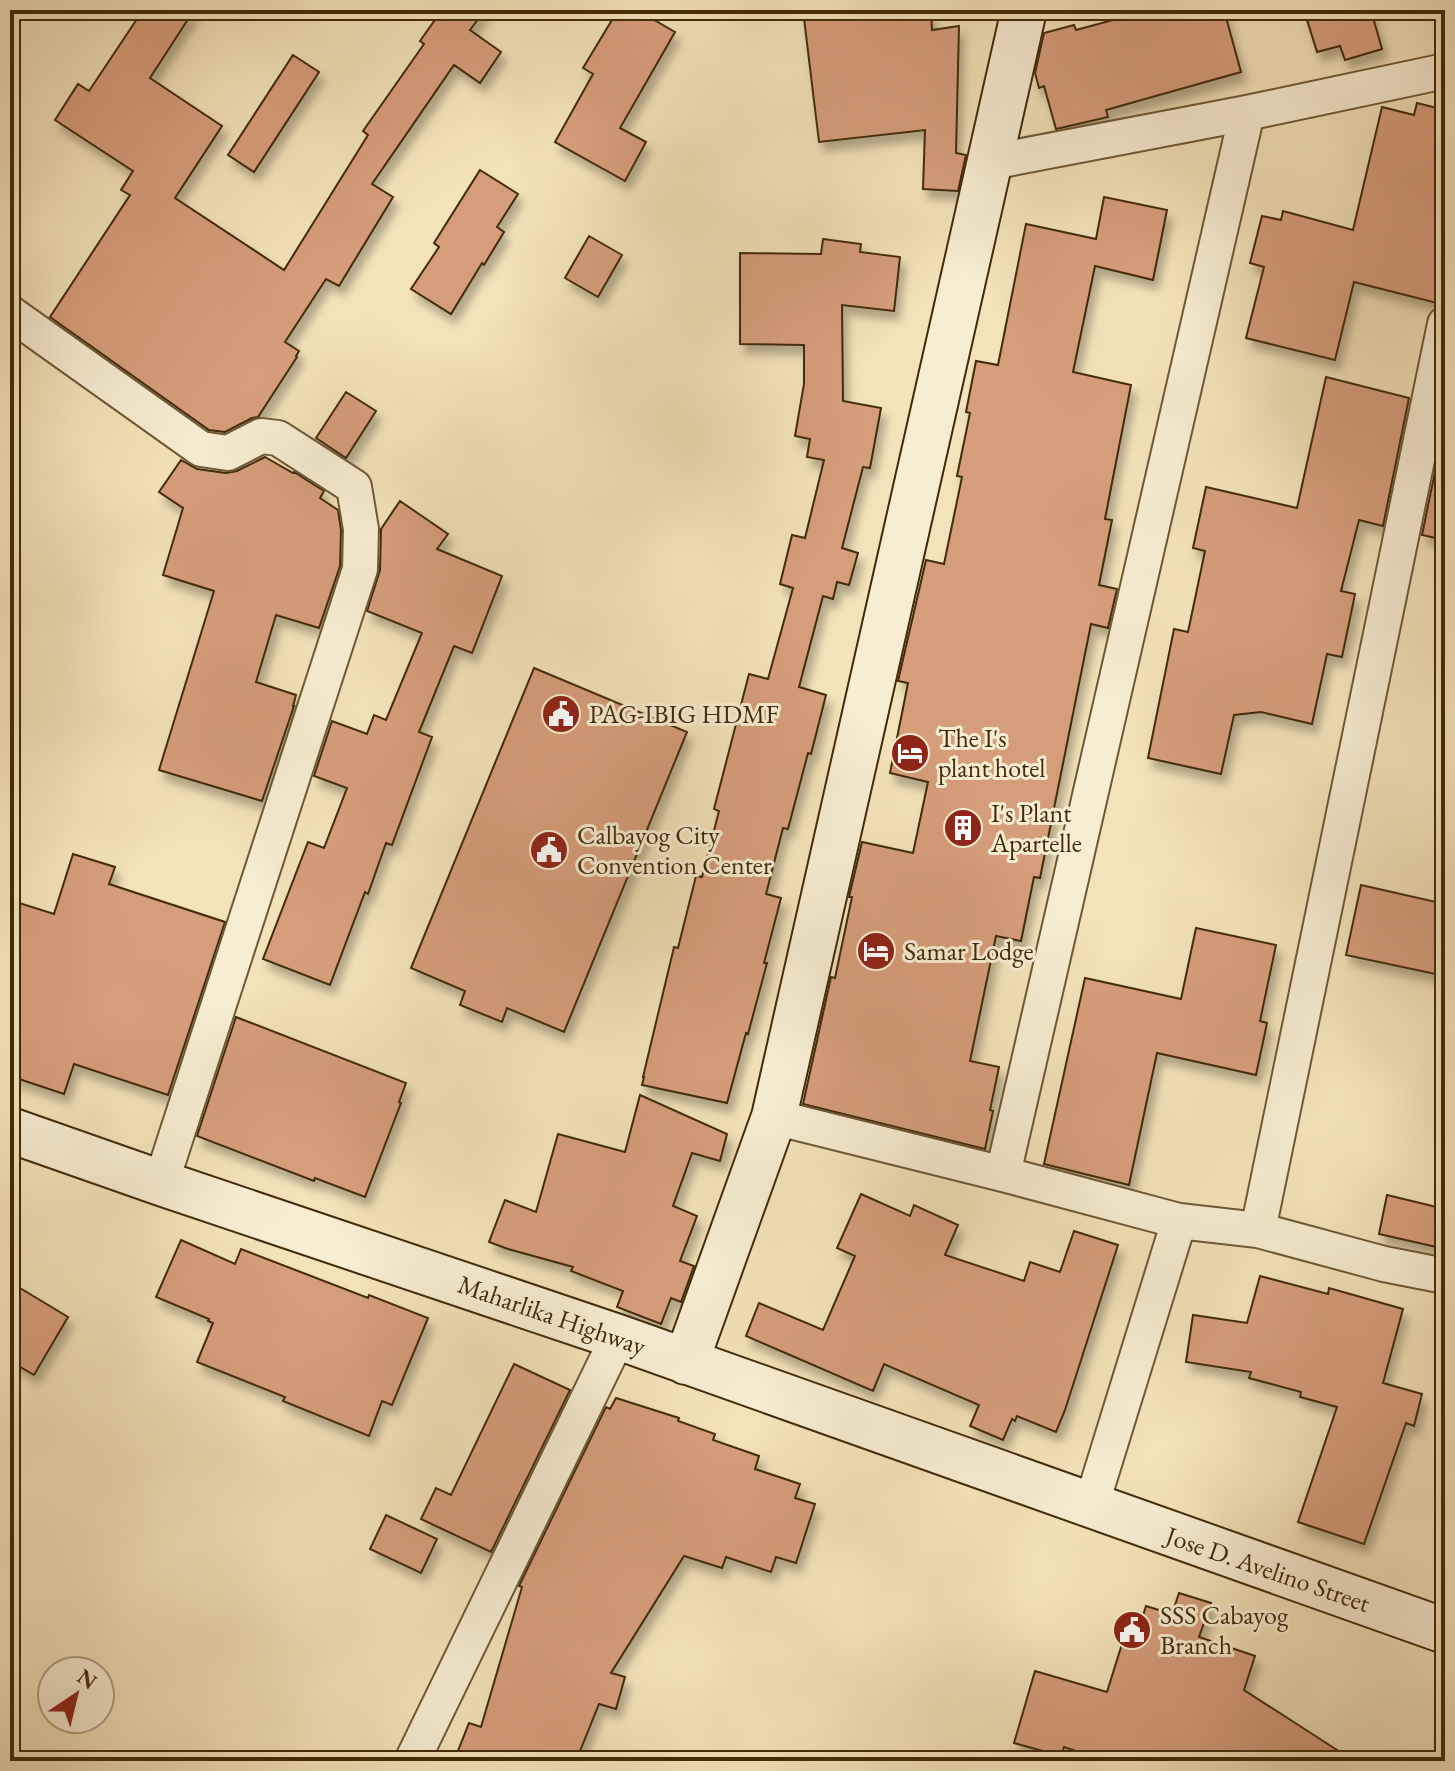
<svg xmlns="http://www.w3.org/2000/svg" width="1455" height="1771" font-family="'EB Garamond',serif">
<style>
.building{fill:#d69d7a;stroke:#422a09;stroke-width:2;filter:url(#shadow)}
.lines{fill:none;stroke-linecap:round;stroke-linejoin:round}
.street-casing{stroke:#6e5835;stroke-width:38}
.secondary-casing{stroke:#422a09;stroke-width:48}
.street{stroke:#f7edd2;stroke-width:34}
.secondary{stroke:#f7edd2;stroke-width:44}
.labels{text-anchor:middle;stroke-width:6;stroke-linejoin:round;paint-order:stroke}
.poi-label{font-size:26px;fill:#422a09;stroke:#f7edd2;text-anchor:start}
.street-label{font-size:26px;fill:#422a09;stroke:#f7edd2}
</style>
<defs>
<filter id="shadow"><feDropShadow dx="5" dy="9" stdDeviation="4" flood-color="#0004"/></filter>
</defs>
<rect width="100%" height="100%" fill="#f3e3ba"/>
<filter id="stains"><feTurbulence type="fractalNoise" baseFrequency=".0025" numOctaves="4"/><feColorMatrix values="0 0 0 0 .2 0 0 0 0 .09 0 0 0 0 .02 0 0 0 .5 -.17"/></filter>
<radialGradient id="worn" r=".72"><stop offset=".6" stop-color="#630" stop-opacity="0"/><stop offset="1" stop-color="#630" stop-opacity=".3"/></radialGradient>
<!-- building -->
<path class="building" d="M143,10H194L150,78L222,126L175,198L284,270L368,135L363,131L424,44L420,41L442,10H485L470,30L501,52L480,83L454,65L372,184L393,197L339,286L326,279L285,342L299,351L296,356L297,357L258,417L252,418L225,432L209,430L50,317L130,195L121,190L133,171L55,120L78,84L89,91Z
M618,10H637L675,32L620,128L646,142L625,181L555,142L593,74L583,68Z
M803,10H931L932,30L959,26L956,153L966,155L958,191L923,189L925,130L819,142Z
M1150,10H1224L1241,72L1106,110L1108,117L1056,129L1044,86L1039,88L1035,73L1044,33L1074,25L1076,30Z
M1304,10H1371L1382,49L1345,60L1340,46L1317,52Z
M293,55L319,72L254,172L228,155Z
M1417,103L1445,110V305L1354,282L1335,360L1246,338L1264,267L1250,263L1262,216L1281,220L1283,211L1353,230L1382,107L1414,115Z
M480,170L518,194L497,227L504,232L484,265L482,263L451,314L411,289L439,247L434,243Z
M1104,197L1167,210L1153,280L1095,266L1073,372L1131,385L1105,519L1112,520L1099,585L1117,589L1108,628L1091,624L1040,878L1034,877L1021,941L996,936L970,1061L999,1067L990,1110L993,1111L985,1149L803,1104L831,977L835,978L852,897H849L862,842L913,853L928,782L890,773L908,683L898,681L926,560L944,564L962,477L957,476L970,413L966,412L976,361L998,365L1026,224L1096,239Z
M589,236L622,255L598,297L565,278Z
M823,239L861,244L860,252L900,257L894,311L842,305L843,401L881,408L870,468L863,467L842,548L858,553L849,585L837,582L833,599L823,596L799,687L826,695L811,754L808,753L788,829L783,828L766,894L781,898L764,963H767L748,1034L746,1033L727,1103L642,1085L644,1077H643L674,947L678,948L696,876L702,877L719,811L714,809L749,674L768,679L793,588L780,584L792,535L805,538L824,460L807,457L810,439L795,436L804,384V345L740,344V253L821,254Z
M1326,377L1409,398L1383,526L1359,520L1341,591L1355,594L1342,657L1327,654L1312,724L1261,712L1234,715L1221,774L1148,758L1174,629L1188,632L1205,551L1193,548L1206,487L1297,508Z
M346,392L376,411L346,458L316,438Z
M1445,423V540L1422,535Z
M265,457L293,473L294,472L324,491L320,498L338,510L341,530L340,566L319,628L276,615L256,682L296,695L293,706H294L262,801L159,770L214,591L163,575L183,508L159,492L181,460L197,469L226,473L237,471Z
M400,501L448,534L437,549L502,576L472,653L454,646L419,732L432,737L392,845L386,843L368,894L365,892L330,985L263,959L308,842L324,848L347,788L314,776L332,721L367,734L374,715L386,720L422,633L367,611L380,570L381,529Z
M534,668L687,732L564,1032L507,1008L502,1022L460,1005L465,991L411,968Z
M73,854L115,867L109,884L225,922L168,1095L74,1064L64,1094L10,1076V900L54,914Z
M1361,885L1445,904V976L1346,955Z
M1196,928L1276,945L1260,1021L1267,1023L1256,1075L1157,1053L1129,1185L1044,1164L1085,978L1181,999Z
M236,1017L406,1083L399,1102L401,1103L365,1197L315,1178L314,1181L197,1136Z
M640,1095L727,1134L720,1161L692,1153L673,1206L697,1216L680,1261L694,1266L681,1302L671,1298L661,1324L617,1307L623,1291L571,1271L573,1267L508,1249L489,1242L505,1200L536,1212L558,1134L625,1152Z
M861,1194L910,1216L914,1205L958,1225L945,1255L1024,1281L1030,1262L1060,1272L1074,1231L1118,1245L1065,1410L1056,1432L1017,1416L1015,1421L1012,1419L1003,1440L970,1426L979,1405L884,1364L873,1391L746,1336L759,1303L823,1330L855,1256L837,1248Z
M1387,1195L1445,1209V1229L1441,1248L1379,1234Z
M181,1240L235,1264L241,1249L368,1298L369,1295L428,1318L392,1405L382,1401L369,1436L283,1401L285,1397L197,1362L213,1323L208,1321L209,1319L156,1297Z
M1260,1276L1328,1294L1329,1288L1403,1309L1383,1383L1422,1394L1414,1426L1406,1423L1364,1544L1298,1522L1337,1407L1300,1397L1301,1392L1249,1378L1251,1372L1186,1362L1193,1315L1247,1323Z
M10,1282L68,1317L34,1375L10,1361Z
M514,1364L570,1390L491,1552L421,1519L436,1488L451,1495Z
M616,1398L679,1418L678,1421L715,1434L713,1440L759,1456L755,1469L800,1484L795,1498L815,1504L796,1563L776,1557L771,1572L726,1557L722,1568L684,1556L611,1673L625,1677L616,1709L599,1704L576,1761H454L469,1723L481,1727L522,1587L519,1586L606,1407L610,1409Z
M386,1515L437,1539L421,1573L370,1549Z
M1179,1593L1211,1603L1199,1637L1255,1656L1244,1690L1354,1761H1106L1064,1747L1061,1756L1014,1743L1035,1671L1107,1692L1131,1615L1142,1619L1146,1606L1172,1614Z"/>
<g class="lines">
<defs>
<path id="street" d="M991,162L1247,113L1445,71
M10,313L201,449L228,453L261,436L278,438L354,487L361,529L360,569L161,1183
M774,1117L1003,1174L1179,1221L1258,1230L1384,1264L1445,1276
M1003,1174L1247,113
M1258,1230L1445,324
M1091,1506L1179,1221
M412,1761L618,1337"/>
<path id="secondary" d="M10,1130L161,1183L618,1337L1445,1631
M686,1362L774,1117L1024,10"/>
</defs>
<!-- street casing -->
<use href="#street" class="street-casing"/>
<!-- secondary casing -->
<use href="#secondary" class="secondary-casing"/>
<!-- street -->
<use href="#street" class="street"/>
<!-- secondary -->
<use href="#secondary" class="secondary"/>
</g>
<!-- icons -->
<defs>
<symbol id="civic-disc" viewBox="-11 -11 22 22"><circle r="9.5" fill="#8f2418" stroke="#f7edd2"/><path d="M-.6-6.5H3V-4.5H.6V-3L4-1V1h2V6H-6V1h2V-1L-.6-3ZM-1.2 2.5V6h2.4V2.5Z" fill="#fff"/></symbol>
<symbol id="hotel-disc" viewBox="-11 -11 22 22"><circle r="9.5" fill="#8f2418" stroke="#f7edd2"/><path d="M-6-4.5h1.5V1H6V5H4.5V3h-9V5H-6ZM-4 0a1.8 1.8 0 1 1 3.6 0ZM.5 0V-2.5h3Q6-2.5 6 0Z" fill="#fff"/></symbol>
<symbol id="building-disc" viewBox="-11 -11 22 22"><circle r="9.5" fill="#8f2418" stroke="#f7edd2"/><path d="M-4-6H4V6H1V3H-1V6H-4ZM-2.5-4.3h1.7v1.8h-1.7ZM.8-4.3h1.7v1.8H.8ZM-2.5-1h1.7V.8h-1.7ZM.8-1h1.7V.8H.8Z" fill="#fff"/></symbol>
</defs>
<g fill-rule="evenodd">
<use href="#civic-disc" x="539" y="692" width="44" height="44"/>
<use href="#hotel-disc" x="888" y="731" width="44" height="44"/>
<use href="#building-disc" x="941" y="806" width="44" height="44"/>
<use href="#civic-disc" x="527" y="828" width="44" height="44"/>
<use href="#hotel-disc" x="854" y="929" width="44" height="44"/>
<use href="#civic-disc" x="1110" y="1608" width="44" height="44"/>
</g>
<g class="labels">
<!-- poi labels -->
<g class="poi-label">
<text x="589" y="723">PAG-IBIG HDMF</text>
<text x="938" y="747">The I's<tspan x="938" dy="30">plant hotel</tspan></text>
<text x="991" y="822">I's Plant<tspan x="991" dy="30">Apartelle</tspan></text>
<text x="577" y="844">Calbayog City<tspan x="577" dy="30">Convention Center</tspan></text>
<text x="904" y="960">Samar Lodge</text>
<text x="1160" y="1624">SSS Cabayog<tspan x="1160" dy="30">Branch</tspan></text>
</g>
<!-- street labels -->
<g class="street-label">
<text transform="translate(552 1315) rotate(19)" y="9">Maharlika Highway</text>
<text transform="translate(1268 1569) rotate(19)" y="9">Jose D. Avelino Street</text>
</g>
</g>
<!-- margin -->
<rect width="1455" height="1771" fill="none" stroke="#f3e3ba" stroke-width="40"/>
<rect x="12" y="12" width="1431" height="1747" fill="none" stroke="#422a09" stroke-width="4"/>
<rect x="20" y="20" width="1415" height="1731" fill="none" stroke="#422a09" stroke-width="2"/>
<!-- north arrow -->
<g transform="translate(76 1695) rotate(35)"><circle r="38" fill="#f7edd2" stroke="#af9f82" stroke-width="2"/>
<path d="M0-6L14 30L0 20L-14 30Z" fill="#8f2418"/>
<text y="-12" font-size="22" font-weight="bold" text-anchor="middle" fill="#422a09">N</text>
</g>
<rect width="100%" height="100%" filter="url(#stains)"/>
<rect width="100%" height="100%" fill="url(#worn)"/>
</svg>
